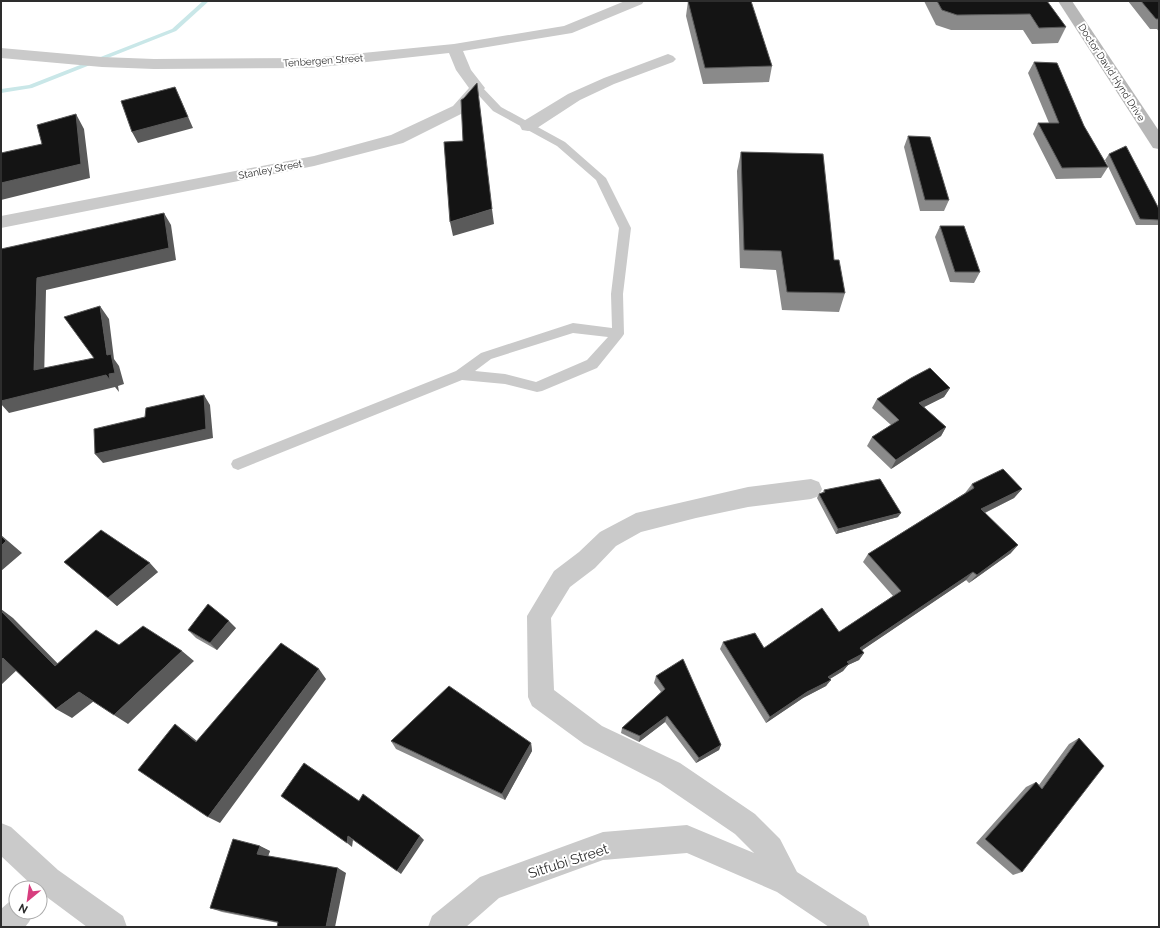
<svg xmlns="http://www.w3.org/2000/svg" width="1160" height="928" font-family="Raleway,sans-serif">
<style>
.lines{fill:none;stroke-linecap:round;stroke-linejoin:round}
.stream{fill:#c9e7e8;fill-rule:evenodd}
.service{fill:#cacaca;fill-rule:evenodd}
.minor{fill:#cacaca;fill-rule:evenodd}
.secondary{fill:#b7b7b7;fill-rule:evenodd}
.wall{fill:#8a8a8a}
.shaded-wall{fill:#5a5a5a}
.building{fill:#141414;stroke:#5a5a5a}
.labels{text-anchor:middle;stroke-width:4;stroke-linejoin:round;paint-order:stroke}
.far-street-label{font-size:10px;fill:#2d2d2d;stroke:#fff}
.near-street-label{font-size:14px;fill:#2d2d2d;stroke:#fff}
</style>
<rect width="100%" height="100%" fill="#fff"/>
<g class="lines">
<!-- stream -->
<path class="stream" d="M203,1H209L176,31L32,88L1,93V89L29,85L172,29Z"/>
<!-- service -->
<path class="service" d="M477,85L481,86L501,107L565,142L606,178L631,228L623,294L624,334L622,337L597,368L542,391L537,392L505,384L462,380L243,468L238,470L233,468L231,464L233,460L456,371L481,353L573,323L612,328L611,294L619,228L596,180L557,146L493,111L472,88ZM573,333L608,337L587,360L536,382L505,374L475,371L491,359Z"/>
<!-- minor -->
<path class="minor" d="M625,1H644L642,4L572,33L463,51L471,70L485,88L465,112L403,143L314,166L1,228V216L314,156L391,135L453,106L469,88L456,70L449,53L312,68L154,69L102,67L1,58V48L102,57L154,59L312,58L454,44L564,26Z
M668,54L673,56L676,59L673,62L614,84L580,100L534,130L528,131L522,130L520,126L522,122L568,94L604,78Z
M811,479L819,482L822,489L819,496L811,499L748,507L696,518L641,532L616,546L595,568L570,587L551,618L554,690L602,726L680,763L755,814L780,839L797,872L866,916L870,927H829L777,892L687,853L603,860L499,898L466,927H428L432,916L480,877L603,832L687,825L754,853L735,834L660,783L584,744L532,706L528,697L527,616L554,571L579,552L600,532L636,513L748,487Z
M1,823L11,827L58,870L123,916L127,927H87L40,892V888H35L1,856Z
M16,898V912H34L29,922L25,927H1V909L9,902Z"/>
<!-- secondary -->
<path class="secondary" d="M1058,1H1072L1159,131V149L1153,148Z"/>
</g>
<!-- wall -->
<path class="wall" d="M688,1L772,66L769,82L703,84L686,16Z
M924,1H1047L1066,27L1058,43L1032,44L1023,30H951L936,25Z
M1128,1H1159V32L1157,29H1150Z
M1034,62L1084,126L1108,167L1101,178L1056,179L1033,134L1038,123H1049L1028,73Z
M908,136L949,200L944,211H920L904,147Z
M741,152L834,260L845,293L839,312L782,310L776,270L740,268L737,171Z
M1109,154L1159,209V225H1136L1105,160Z
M940,226L980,272L974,283L950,282L935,237Z
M950,388L944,397L924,407L946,427L941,436L891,469L867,446L872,437L891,425L872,408L877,399Z
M972,484L1022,489L1014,498L985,513L1011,553L969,583L966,580L862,650L864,653L859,660L848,665L843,671L830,679L826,686L803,698L766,723L720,649L723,642L764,648L839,632L893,596L863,562L868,554L965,493Z
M824,490L898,517L836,534L817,498L819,494L823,492Z
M64,562L158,572L117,606Z
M236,628L217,650L196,638L188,630Z
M656,676L721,745L719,750L696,763L665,722L639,742L621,733L622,728L661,692L654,683Z
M1079,738L1022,872L1013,875L976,843L1026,787L1036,782L1039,785L1069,744Z
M391,741L531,743L532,751L505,800L396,749Z
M260,846L270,851L268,856L346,873L278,923L222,912L210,908Z"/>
<!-- shaded-wall -->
<path class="shaded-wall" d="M175,87L193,128L138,143L132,132Z
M76,114L84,129L90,178L1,200V183Z
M492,209L494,224L453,236L450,222Z
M164,213L171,225L176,260L46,290L44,382L34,370L37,278Z
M100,306L109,319L114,359L119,366L124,384L118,386L119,392L115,387L9,413L1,404V401L107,355Z
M950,388L944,397L914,412L919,403Z
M204,395L210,405L213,438L103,463L95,454Z
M946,427L941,436L891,469L896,460Z
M1022,489L1014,498L974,518L981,509Z
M901,513L898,517L836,534L838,529Z
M1,535L22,553L1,571Z
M1018,545L1011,553L969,583L977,575Z
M150,563L158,572L117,606L108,598Z
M973,572L966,580L855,655L860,648Z
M1,609L13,618L70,676L55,666L1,611Z
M229,621L236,628L217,650L210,643Z
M182,651L194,661L128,724L114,715Z
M864,653L859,660L848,665L843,671L823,683L828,677L847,662Z
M3,658L19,668L1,685V660Z
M319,669L326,679L220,823L208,817Z
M831,680L826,686L803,698L766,723L770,717L807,692Z
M79,692L94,701L72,718L56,709Z
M667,716L665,722L639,742L640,736Z
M175,724L187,733L208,750L196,742Z
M531,743L532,751L505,800L502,794Z
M721,745L719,750L696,763L699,758Z
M348,836L353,840L352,847L347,843Z
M420,836L424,840L401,874L397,871Z
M260,846L270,851L267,859L257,854Z
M338,868L346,873L335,927H326Z"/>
<!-- building -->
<path class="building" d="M688,1H751L772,66L705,68Z
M937,1H1047L1066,27L1039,28L1030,14L957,15L942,10Z
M1141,1H1159V19H1156Z
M1034,62L1057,63L1084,126L1108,167L1062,168L1038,123H1059Z
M477,83L492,209L450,222L444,142L463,141L461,100L464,98Z
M175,87L188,117L132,132L121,101Z
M76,114L81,164L1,183V153L42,144L37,125Z
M908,136L930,137L949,200H925Z
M1126,146L1159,209V220L1140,219L1109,154Z
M741,152L823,154L834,260H839L845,293L787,292L781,251L744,250Z
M164,213L169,248L37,278L34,370L94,358L64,317L100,306L107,355L111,354L115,373L109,374L110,380L106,375L1,401V249Z
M940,226H964L980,272H955Z
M930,368L950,388L919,403L946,427L896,460L872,437L899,420L877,399L911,378Z
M204,395L206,429L95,454L94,429L145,417L146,408Z
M1003,469L1022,489L981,509L1018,545L977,575L973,572L860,648L864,653L847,662L849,664L828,677L831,680L807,692L770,717L723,642L755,633L764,648L822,608L839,632L901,591L868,554L974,488L972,484Z
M880,479L901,513L838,529L819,494L825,492L824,490Z
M101,530L150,563L108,598L64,562Z
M1,536L6,541L1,546Z
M208,604L229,621L210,643L188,630Z
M1,611L55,666L96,630L119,645L143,626L182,651L114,715L79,692L56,709L3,658L1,660Z
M281,643L319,669L208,817L138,770L175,724L196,742Z
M683,659L721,745L699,758L667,716L640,736L622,728L665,689L656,676Z
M449,686L531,743L502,794L391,741Z
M1079,738L1104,766L1022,872L985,839L1036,782L1042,789Z
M304,763L359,801L363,794L420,836L397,871L348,836L347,843L281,796Z
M233,839L260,846L257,854L338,868L326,927H277L278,922L210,908Z"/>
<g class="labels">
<!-- far-street labels -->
<g class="far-street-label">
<text transform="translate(323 60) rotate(-4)" y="4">Tenbergen Street</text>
<text transform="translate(1112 72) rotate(57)" y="4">Doctor David Hynd Drive</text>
<text transform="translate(270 169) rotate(-11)" y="4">Stanley Street</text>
</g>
<!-- near-street labels -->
<g class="near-street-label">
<text transform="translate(568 861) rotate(-18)" y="5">Sitfubi Street</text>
</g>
</g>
<!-- border -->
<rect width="1160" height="928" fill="none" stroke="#2d2d2d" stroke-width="4"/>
<!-- north arrow -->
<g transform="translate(28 900) rotate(209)"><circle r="19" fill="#ffffff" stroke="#ababab"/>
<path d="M0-3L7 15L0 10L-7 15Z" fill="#d73d7e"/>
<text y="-6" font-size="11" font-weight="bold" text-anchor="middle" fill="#2d2d2d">N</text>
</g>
</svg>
